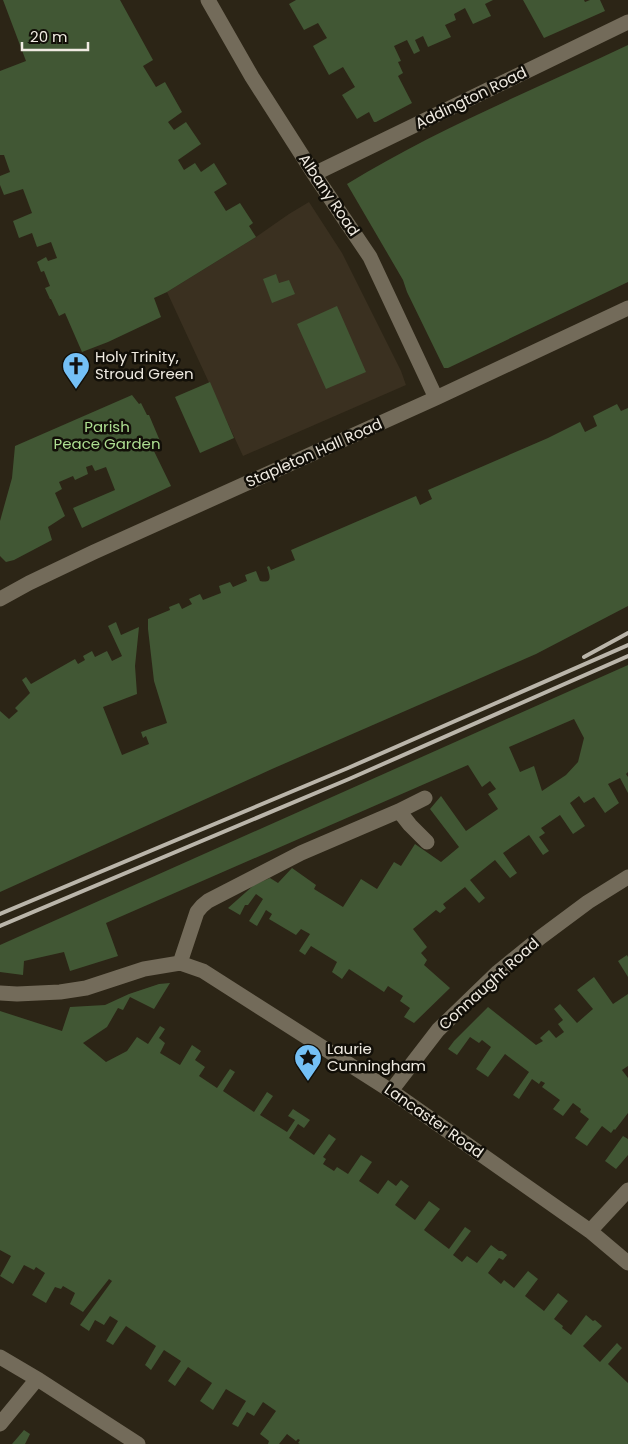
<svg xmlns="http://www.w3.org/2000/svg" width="628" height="1444" font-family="Poppins,sans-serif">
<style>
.commercial{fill:#3a3020}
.green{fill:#415734;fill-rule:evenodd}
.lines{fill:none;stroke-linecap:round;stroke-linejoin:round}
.street{stroke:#736b5a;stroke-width:15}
.rail{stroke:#bab5aa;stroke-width:4}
.labels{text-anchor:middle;stroke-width:5;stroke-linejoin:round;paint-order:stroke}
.street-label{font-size:15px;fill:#f0ebe2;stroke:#120f08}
.poi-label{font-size:15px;fill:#f0ebe2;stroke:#120f08;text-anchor:start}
.park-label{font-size:15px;fill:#adde91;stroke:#120f08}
</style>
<rect width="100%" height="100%" fill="#2c2516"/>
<!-- commercial -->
<path class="commercial" d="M309,202L342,253L401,371L406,385L243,456L167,292L256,237L289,214Z"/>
<!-- green -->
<path class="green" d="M3,0H120L153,60L143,66L156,87L165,82L182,112L168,122L174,130L186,122L201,144L178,160L184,170L195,163L201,172L214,163L227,184L214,192L226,211L240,203L253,223L249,226L256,237L167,292L154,298L161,317L108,342L82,352L65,313L59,316L51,299H50L45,288L50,286L44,271L41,272L37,262L46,257L48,261L57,258L51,242L37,247L32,233L19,238L13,221L32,213L23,189L4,195L0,185V176L10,172L4,155H0V71L26,61Z
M296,0H493L485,4L491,16L473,24L465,8L454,14L456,20L445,25L451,37L428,47L423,36L415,40L420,51L414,54L407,40L394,46L401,61L398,62L403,73L398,76L412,103L376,122H374L369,112L357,119L342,95L355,87L343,67L329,75L313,46L327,38L318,23L304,30L289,4Z
M523,0H584L585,2L590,0H600L605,11L544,38Z
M628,45V282L448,368H444L407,292L403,280L347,184C436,129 534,90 628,45Z
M276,274L279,283L289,280L295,294L272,303L263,279Z
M337,306L366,372L326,389L297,324Z
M210,382L234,438L200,453L175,397Z
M132,395L139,404L141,403L147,415H149L160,441L151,445L171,486L82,528L73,508L115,490L106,467L95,471L92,465L86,467L88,474L75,480L73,476L59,482L62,489L55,493L65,516L48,527L52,540L14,560L6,562L0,556V521L12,478L15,446Z
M617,404L621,411L628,408V606L536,654L272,769L0,892V711L9,719L18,711L15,708L30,693L22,680L26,677L31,684L75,659L78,664L85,660L83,656L92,651L95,657L107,651L112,661L122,656L108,626L116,622L121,635L139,627L135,666L137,694L103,707L122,755L149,744L146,736L143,738L141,732L167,723L154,681L148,629V619L170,610L169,607L179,603L182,609L192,604L189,599L200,594L203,600L221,593L219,586L230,582L233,587L247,581L245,575L256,571L260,581C273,584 270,575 267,567L269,566L271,570L295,560L291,550L416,496L420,505L432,499L428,490L548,438L580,422L585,432L597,426L593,416Z
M628,665V772L626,774L628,777V793L620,778L608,784L619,803L605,813L594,797L584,803L579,796L570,803L585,826L573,834L560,815L541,828L545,833L539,837L549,851L543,855L529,835L503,853L517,873L510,878L495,860L470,880L485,898L479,903L465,887L443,904L446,908L440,913L436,910L413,929L427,947L421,953L427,960L424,965L450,988L414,1023L404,1017L410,1008L400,1001L403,996L388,986L384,992L349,969L342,979L332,972L337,962L311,946L305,955L299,951L310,934L301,929L296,935L269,919L272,914L266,910L257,926L249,921L263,899L256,894L248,905H245L240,915L228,908L254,885L270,878L278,883L292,868L316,885L314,889L343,907L361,879L377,889L394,862L401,866L415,844L441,862L459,847L430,809L441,796L466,831L498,809L488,794L496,789L490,781L482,787L468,765L106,923L118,956L70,971L64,952L24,961L23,975L0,972V945ZM574,719L584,738L578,762L566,775L542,791L534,766L520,772L509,747Z
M627,955L628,957V977L618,961Z
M594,977L613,1004L628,994V1066L622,1070L628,1078V1113L615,1130L614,1129L611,1133L602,1126L587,1146L575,1138L589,1119L580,1112L581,1109L573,1103L563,1116L553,1109L560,1100L542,1087L545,1083L541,1081L539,1084L532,1079L519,1099L513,1095L529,1072L505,1054L488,1077L476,1069L491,1047L482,1040L479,1043L470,1037L457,1055L448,1049L454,1041L488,1007L536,1045L543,1041L540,1038L549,1030L556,1038L564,1032L558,1024L563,1020L554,1009L560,1004L577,1023L593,1009L577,990Z
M170,983L154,1009L130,997L123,1010L118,1008L107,1027L83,1043L106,1062L127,1051L137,1037L148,1044L160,1026L165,1029L159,1038L165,1043L160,1053L180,1065L192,1045L201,1051L195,1060L205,1067L199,1076L217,1088L230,1069L235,1072L223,1091L254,1112L267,1092L273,1096L260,1115L287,1132L295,1120L288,1116L293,1109L310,1120L304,1128L298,1124L289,1138L314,1155L329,1134L336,1139L323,1157L326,1159L323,1164L334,1171L337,1167L348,1174L361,1155L372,1162L359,1181L378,1194L388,1180L396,1186L401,1180L409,1186L395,1205L415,1220L429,1201L440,1209L424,1230L449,1249L465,1227L471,1231L453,1255L462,1262L467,1256L477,1263L491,1245L499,1251H502L507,1255L503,1260L499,1258L488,1273L501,1284L504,1280L514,1288L528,1271L538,1279L525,1296L544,1311L558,1293L568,1301L554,1319L563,1326L562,1328L571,1335L586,1315L593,1321L595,1320L602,1326L583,1346L600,1362L617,1343L622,1348L608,1364L628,1383V1444H300L298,1443L300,1440L298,1439L296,1441L287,1434L279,1444H268L269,1441L260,1434L276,1411L263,1402L254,1416L247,1412L238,1427L232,1424L246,1401L226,1389L213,1410L200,1401L212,1383L188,1367L175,1386L168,1381L181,1361L164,1350L151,1370L145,1365L156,1346L126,1326L113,1345L106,1341L118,1321L110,1316L104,1325L95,1320L89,1331L80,1325L112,1281L109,1279L83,1312L70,1304L75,1293L63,1286L61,1289L55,1287L46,1303L32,1295L45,1273L36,1267L34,1270L24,1265L13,1284L0,1276L11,1256L0,1250V1011L62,1031L70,1007L105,1005L129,994L159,984Z
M623,1136L628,1139V1155L616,1169L605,1161Z
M24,1430L30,1434L25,1444H12Z"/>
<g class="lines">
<!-- street -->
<path class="street" d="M208,0L252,77L314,174L370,257L436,398
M314,174L628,22
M0,599L29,583L94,552L436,398L628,308
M399,811L425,798
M180,963L197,912L202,906L208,901L301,853L399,811L410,825L427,842
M0,993L17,994L60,992L86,988L144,969L180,963L203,971L391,1091L590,1231L628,1263
M391,1091L438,1030L498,972L541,937L588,902L628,877
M590,1231L628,1190
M0,1357L39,1380L138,1444
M0,1424L37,1379"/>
<!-- rail -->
<path class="rail" d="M584,657L628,633
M0,914L348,768L628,645
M0,926L349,779L628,656"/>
</g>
<!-- icons -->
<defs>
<symbol id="church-pin" viewBox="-11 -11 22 30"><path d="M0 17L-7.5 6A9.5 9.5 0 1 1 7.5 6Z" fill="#74c0f6" stroke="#120f08"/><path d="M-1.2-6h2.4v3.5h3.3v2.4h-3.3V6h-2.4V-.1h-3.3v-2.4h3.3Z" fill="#111"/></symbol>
<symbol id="sight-pin" viewBox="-11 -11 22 30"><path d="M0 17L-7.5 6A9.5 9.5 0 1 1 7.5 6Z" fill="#74c0f6" stroke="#120f08"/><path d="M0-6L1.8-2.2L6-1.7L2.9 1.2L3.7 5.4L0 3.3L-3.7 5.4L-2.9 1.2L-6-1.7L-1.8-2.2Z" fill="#111"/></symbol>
</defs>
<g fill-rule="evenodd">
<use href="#church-pin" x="60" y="350" width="32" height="43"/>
<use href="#sight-pin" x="292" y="1042" width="32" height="43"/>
</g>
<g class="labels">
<!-- street labels -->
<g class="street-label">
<text transform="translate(471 98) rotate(-26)" y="5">Addington Road</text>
<text transform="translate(329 195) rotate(56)" y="5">Albany Road</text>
<text transform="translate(314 453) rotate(-24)" y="5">Stapleton Hall Road</text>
<text transform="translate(489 984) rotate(-42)" y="5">Connaught Road</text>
<text transform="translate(434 1121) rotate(35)" y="5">Lancaster Road</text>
</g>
<!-- poi labels -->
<g class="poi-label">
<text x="95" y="362">Holy Trinity,<tspan x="95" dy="17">Stroud Green</tspan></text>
<text x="327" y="1054">Laurie<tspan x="327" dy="17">Cunningham</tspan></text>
</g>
<!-- park labels -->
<g class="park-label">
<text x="107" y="432">Parish<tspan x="107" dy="17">Peace Garden</tspan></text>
</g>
</g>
<!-- scale -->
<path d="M22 42v8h66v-8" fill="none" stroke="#f0ebe2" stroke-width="2.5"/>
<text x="30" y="42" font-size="15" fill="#f0ebe2" stroke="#120f08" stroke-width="4" paint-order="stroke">20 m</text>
</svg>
